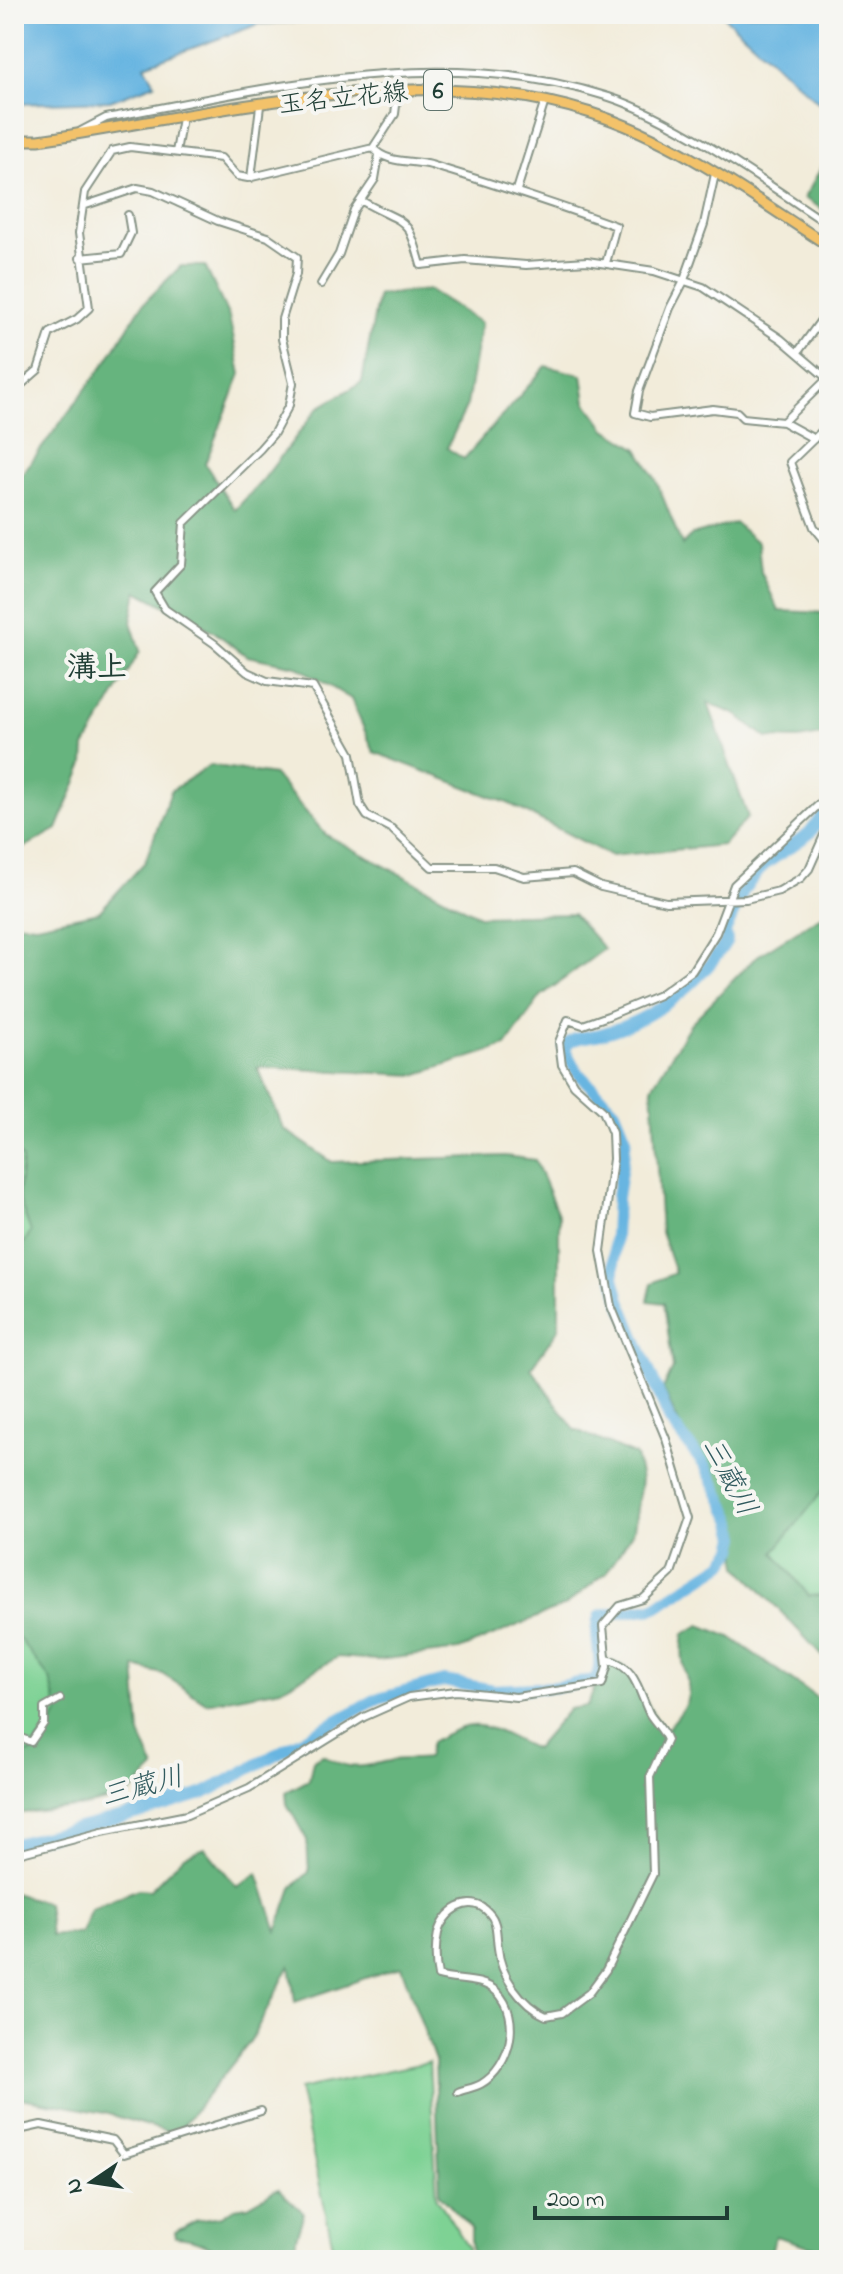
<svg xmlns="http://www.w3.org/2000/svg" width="843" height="2274" font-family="'Indie Flower','Klee One',sans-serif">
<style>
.green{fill:#7ed294;stroke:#4e8864;stroke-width:2}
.forest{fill:#66b47e;stroke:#427859;stroke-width:2}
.water{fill:#68b5e1;stroke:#44798a;stroke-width:2}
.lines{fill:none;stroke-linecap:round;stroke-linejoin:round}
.river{stroke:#68b5e1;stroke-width:12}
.minor-casing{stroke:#889487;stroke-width:10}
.primary-casing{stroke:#889487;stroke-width:13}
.minor{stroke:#fff;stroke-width:6}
.primary{stroke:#f3c26a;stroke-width:9}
.labels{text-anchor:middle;stroke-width:8;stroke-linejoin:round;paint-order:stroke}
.shield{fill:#f6f6f2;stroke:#60746d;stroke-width:2}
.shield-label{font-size:24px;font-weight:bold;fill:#1f3d34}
.street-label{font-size:26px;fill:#1f3d34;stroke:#f6f6f2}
.water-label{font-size:28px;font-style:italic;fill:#315b5f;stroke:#f6f6f2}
.quarter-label{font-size:30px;font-weight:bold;fill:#1f3d34;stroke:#f6f6f2}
</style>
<rect width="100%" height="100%" fill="#f6f6f2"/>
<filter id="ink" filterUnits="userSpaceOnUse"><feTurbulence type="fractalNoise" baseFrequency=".0125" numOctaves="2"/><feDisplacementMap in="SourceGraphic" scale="16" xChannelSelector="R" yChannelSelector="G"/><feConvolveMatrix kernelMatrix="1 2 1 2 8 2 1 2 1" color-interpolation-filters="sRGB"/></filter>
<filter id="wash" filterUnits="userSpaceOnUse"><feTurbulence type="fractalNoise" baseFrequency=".006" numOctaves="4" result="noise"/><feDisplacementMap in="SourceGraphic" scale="32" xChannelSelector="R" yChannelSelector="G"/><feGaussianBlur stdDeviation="1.8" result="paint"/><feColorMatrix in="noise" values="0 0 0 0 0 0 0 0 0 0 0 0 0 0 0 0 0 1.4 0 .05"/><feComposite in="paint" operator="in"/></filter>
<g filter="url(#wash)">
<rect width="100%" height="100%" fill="#f2ecda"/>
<!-- green -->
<path class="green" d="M14,1117L46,1260L14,1275Z
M829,1483V1595L809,1596L774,1552Z
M14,1591L89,1721L14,1778Z
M429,2062L437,2198L468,2247L467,2260H336L299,2089Z"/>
<!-- forest -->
<path class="forest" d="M829,154V213L804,198Z
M181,266H205L229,317L241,374L205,464L235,510L262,481L318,408L362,382L378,295L429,290L481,323L467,405L447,448L464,459L546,366L582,375L586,402L606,429L638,449L656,480L682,545L692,535L735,523L758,543L761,572L779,611L829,613V734L798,739L767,738L737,715L708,703L748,817L723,845L611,856L510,804L374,752L351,699L296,666L247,656L213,631L137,591L131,622L140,651L85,747L84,764L57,829L14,853V485L106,362L143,304Z
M210,765L274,775L326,835L479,916L573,914L604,949L541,996L506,1046L415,1075L257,1067L284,1129L332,1162L505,1156L535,1160L559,1217V1328L531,1368L574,1429L636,1456L641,1480L634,1530L607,1572L566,1605L459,1650L377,1660L338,1657L281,1689L206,1703L163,1674L135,1667L140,1734L155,1769L127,1796L85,1806L14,1814V1756L30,1753L59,1714L50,1679L14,1632V1240L23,1244L31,1232L18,1197L22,1159L14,1147V923L36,925L99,912L145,862L171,791Z
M829,911V1483L774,1552L809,1596L829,1595V1663L738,1566L737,1537L722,1492L685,1437L663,1389L673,1368L664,1303L648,1301L652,1283L675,1273L661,1232L652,1087L691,1023L756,957Z
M700,1625L730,1637L820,1700L829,1697V2252L775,2236L771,2254L774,2260H471V2228L440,2195L435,2061L401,1966L295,2002L290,1965L250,2042L176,2134L105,2113L14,2097V1893L47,1903L51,1936L81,1933L91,1909L138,1889L150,1890L184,1856L205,1848L237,1887L258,1873L277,1931L292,1888L309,1872L307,1840L287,1804L286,1792L309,1780L313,1760L323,1755C350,1772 360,1767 389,1761C401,1758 414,1760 427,1758L431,1742C482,1712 488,1729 535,1749L569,1709L587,1706L607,1659L627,1668L664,1732C710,1686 675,1684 684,1634Z
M278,2189L304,2213L296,2238L295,2260H225C212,2244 196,2239 176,2237L175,2232L197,2220L222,2216L234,2208L248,2206Z"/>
<!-- water -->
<path class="water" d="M14,14H343L331,20L259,24L145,65L155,84L110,101L14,104Z
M721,14H829V112Z"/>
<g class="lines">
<!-- river -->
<path class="river" d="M14,1844L143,1812L205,1793L375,1700L444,1681L493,1690L557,1687L595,1680C607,1659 590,1636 601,1615L654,1608L723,1564L734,1549L737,1537L732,1519L706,1467L670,1421L620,1300L614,1278V1256L617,1197L626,1138L615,1111L577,1072L564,1048C575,1034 589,1038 604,1033C654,1019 700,984 727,940L725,932L744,889L764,865L809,834L829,808"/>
</g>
</g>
<g filter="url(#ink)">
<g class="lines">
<defs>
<path id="minor" d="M81,131L106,118C272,88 442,43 609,97C675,118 769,185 829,225
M373,148C387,164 412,160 431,165C494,184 555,204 616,226L606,263
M176,152L182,118
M715,174L704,224L683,283L670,308L639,391L635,413L650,417L713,409L737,412L743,418L783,422L814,439
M251,178L260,106
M517,190L545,101
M362,201C405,226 407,212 421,265L465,260L526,265L587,261L654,271L703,287L781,339L829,380
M83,206L137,188L153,191L218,221L268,237L297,257L296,274L282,319V339L293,383L289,405L274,433L260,449L184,523L181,564L155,592L165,609L215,644L247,672L267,681L313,687L351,754L360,805L367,816L392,829L432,867H494L524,877L573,873L601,887L666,902L746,899L779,891L801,878L809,869L829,824
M80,258L121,254L131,233L128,215
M321,284L339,254L354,210L375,179L379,155
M798,352L829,309
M14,391L38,370L50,333L77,319L89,308L79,233L85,192L112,151L130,147L221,158L237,176L248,178L373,148L395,114L398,89
M783,422L827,379
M829,429L822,431L790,462L814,527L823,538L829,535
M14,1735L31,1742L44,1723V1708L60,1699
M14,1855L102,1832L187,1815L249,1788L364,1717L409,1697L456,1691L516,1697L602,1684L607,1667L603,1626L620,1606L643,1599L671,1573L690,1518L666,1439L611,1306L601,1251L613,1159L612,1133L603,1111L574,1085L562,1065L559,1042L568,1020L583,1025L608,1016L659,995L692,971L716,933L734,885L829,795
M458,2092C465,2089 474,2088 481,2084C511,2067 522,2017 497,1992C481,1977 457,1982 438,1976C435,1962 435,1947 438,1933C443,1912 470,1892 489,1913C498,1922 496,1936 498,1948C500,1975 521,2005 546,2016L562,2013L589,1993L606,1970L653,1874L650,1777L667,1740C663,1729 654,1722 649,1713C638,1689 635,1666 607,1659
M14,2131L41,2125L113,2140L124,2154L261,2111"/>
<path id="primary" d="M14,140H39C213,114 421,58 591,113C677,140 754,198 829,246"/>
</defs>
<!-- minor casing -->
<use href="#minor" class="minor-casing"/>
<!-- primary casing -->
<use href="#primary" class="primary-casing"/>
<!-- minor -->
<use href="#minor" class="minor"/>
<!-- primary -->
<use href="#primary" class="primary"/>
</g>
</g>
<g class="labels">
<!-- shield labels -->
<rect class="shield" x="424" y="70" width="28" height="40" rx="6"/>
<g class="shield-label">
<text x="438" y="98">6</text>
</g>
<!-- street labels -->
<g class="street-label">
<text transform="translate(343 97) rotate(-6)" y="9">玉名立花線</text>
</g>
<!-- water labels -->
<g class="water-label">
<text transform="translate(731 1476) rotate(62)" y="10">三蔵川</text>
<text transform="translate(142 1785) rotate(-15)" y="10">三蔵川</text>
</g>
<!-- quarter labels -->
<g class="quarter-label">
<text x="97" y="676">溝上</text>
</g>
</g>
<!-- margin -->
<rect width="843" height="2274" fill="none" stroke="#f6f6f2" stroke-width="48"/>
<!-- north arrow -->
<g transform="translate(92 2182) rotate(257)" stroke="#f6f6f2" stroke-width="6" paint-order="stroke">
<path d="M0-6L14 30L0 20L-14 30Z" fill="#1f3d34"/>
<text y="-12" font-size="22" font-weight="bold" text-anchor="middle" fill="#1f3d34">N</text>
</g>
<!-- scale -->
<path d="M535 2206v12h192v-12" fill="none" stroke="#1f3d34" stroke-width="4"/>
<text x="547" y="2206" font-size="24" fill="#1f3d34" stroke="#f6f6f2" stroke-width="6" paint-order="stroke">200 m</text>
</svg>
